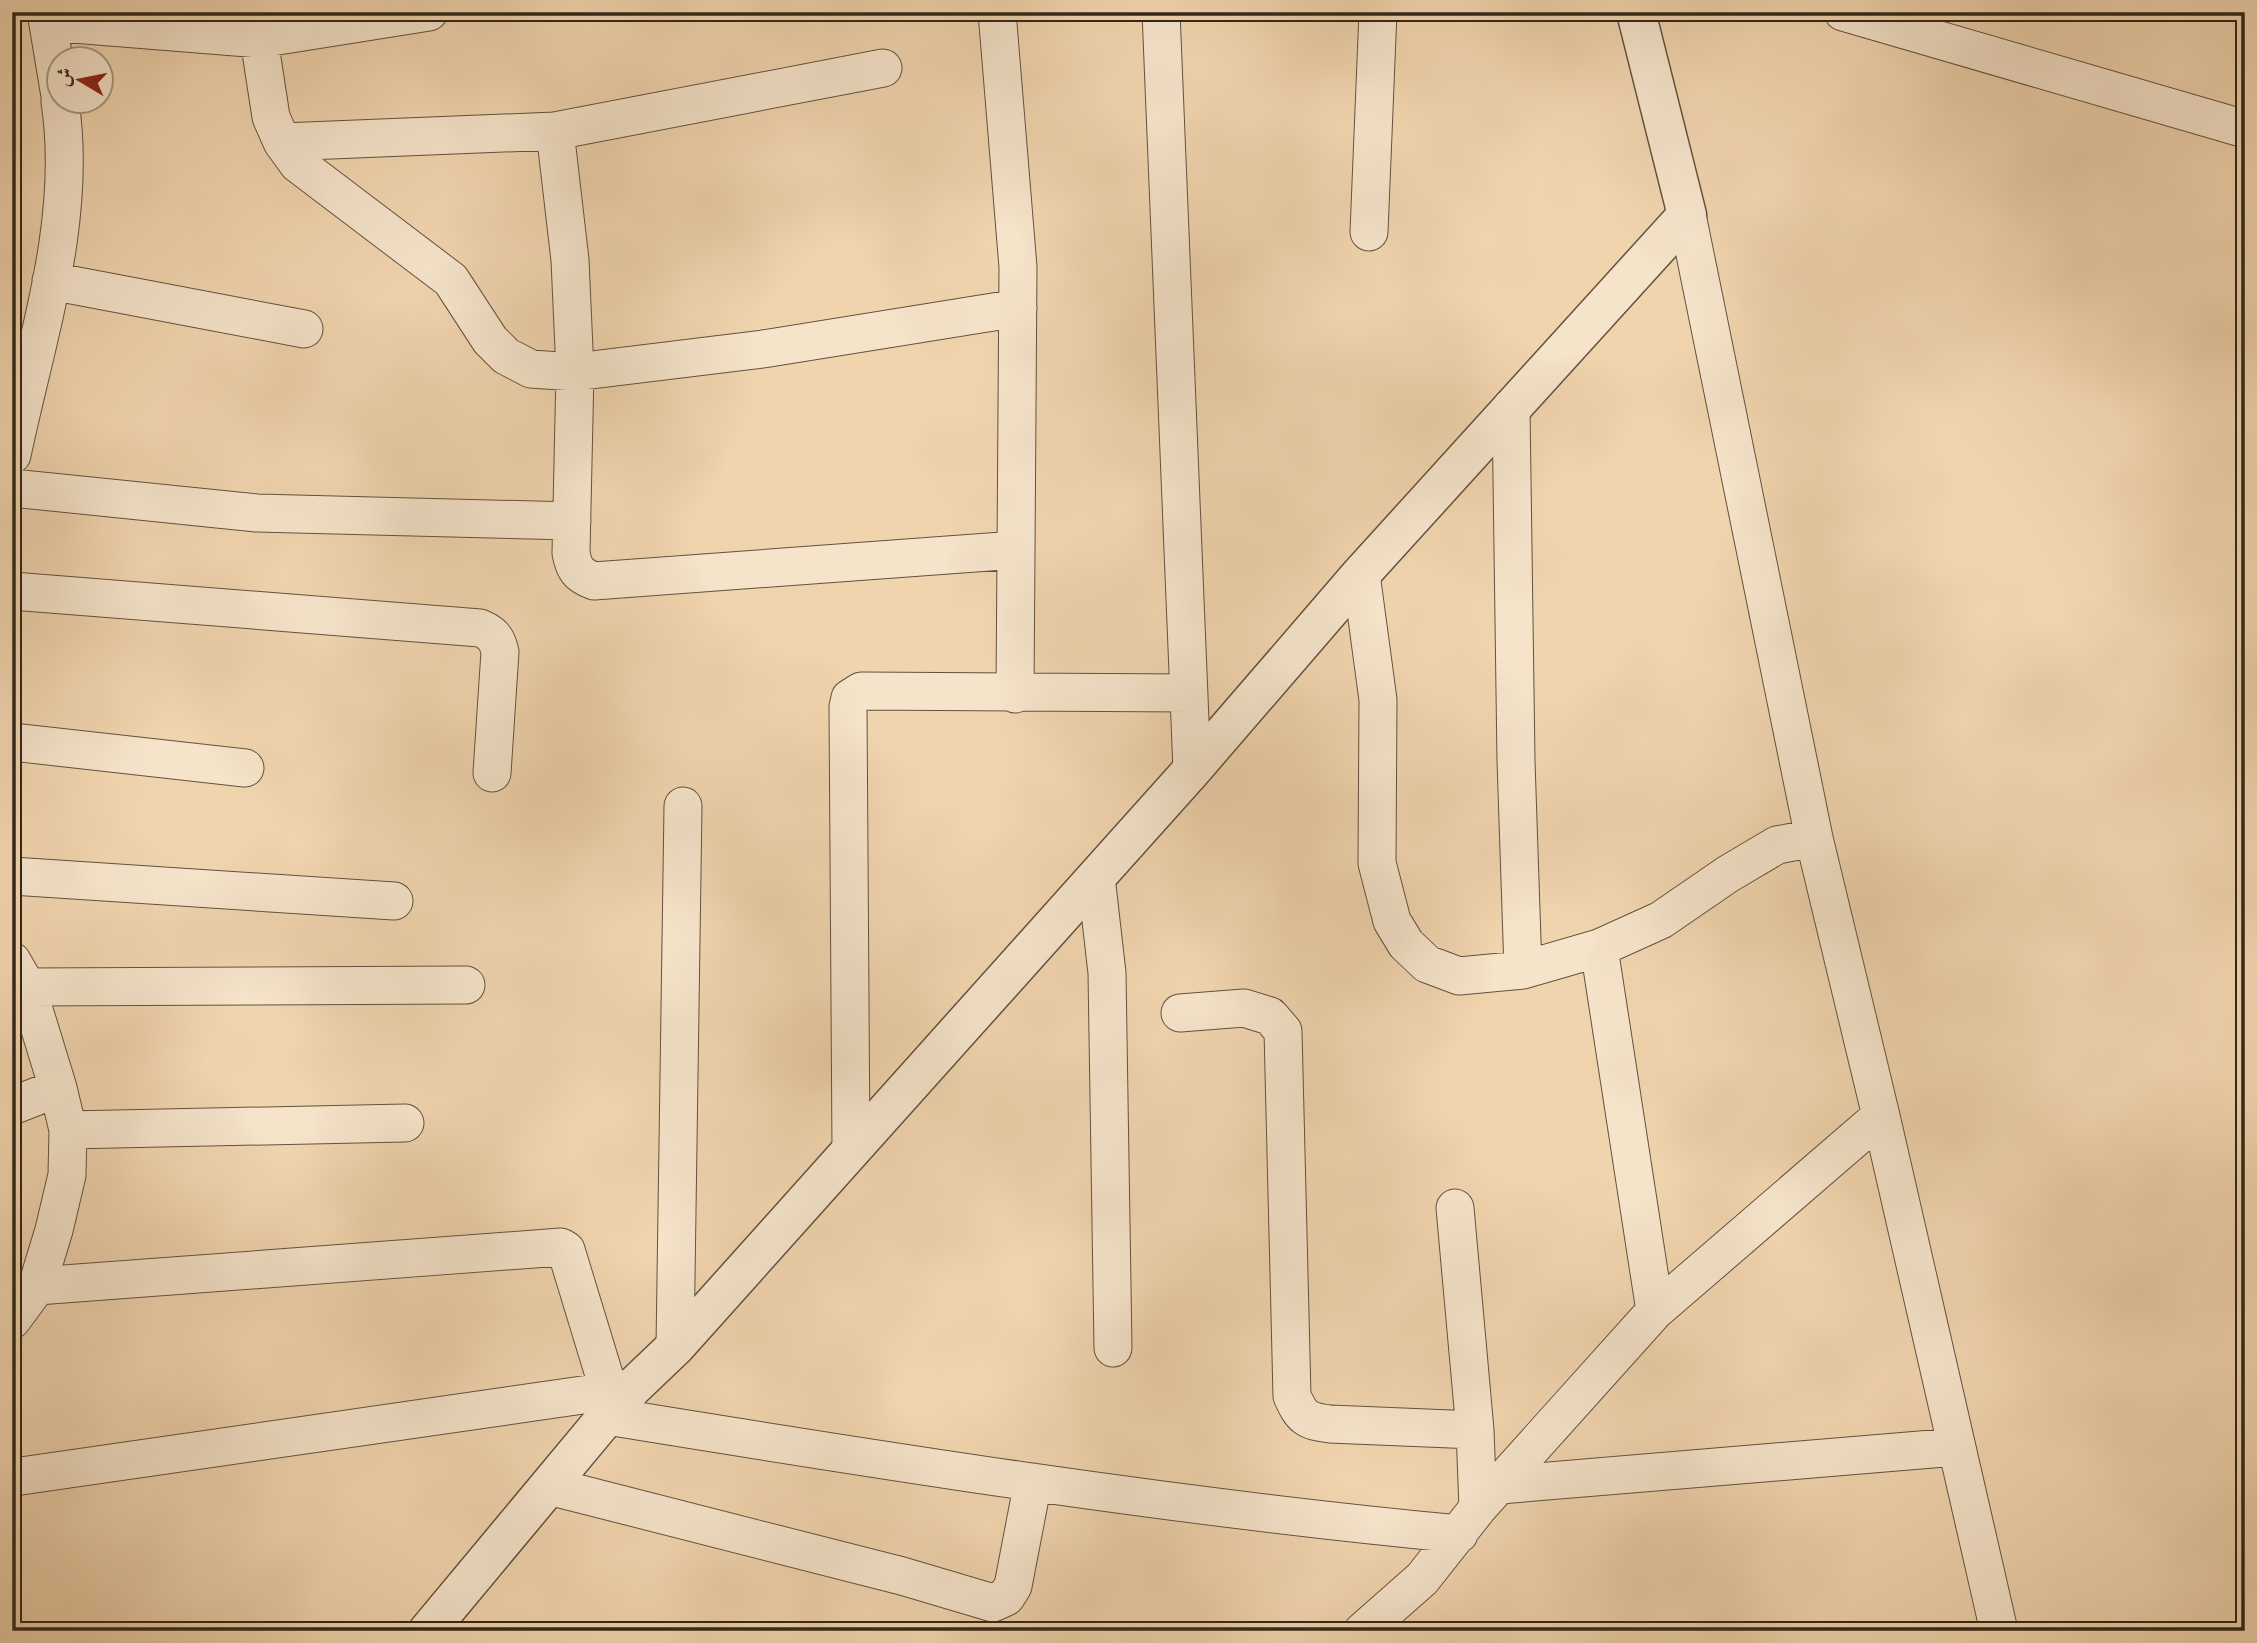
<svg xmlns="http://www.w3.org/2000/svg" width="2257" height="1643" font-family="Vollkorn,Amiri,serif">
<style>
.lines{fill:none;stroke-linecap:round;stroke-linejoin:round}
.minor-casing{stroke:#62523e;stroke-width:39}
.tertiary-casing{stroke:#62523e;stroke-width:41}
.minor{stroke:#f5e3ca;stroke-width:37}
.tertiary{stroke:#f5e3ca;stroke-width:38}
</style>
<rect width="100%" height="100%" fill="#f0d4ae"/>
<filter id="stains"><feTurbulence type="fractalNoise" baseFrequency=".00286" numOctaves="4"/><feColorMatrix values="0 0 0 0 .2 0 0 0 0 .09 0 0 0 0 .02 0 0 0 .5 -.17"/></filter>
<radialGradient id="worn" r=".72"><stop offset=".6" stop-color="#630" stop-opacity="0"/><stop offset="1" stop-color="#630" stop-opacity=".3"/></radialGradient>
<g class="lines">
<defs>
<path id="minor" d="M46,12L60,96
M997,12L1018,267L1015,694
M1161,12L1192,770
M1843,12L2245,129
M48,22L259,39L429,12
M259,39L271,117L282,142L298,164L451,280L490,340L506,356L531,369L575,372L763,349L1018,308
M555,131L883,68
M282,142L555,131L570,260L575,372L571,553C574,569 578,575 594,581L1016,550
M1687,215L1814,838L1881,1116L1999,1631
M1369,232L1378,12
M51,281L304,329
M1511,408L1516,761L1523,970
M12,455C36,340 78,220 60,102
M12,488L257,513L572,521
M1361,574L1378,700L1377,863L1392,921L1406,944L1427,964L1459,976L1523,970L1599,948L1661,920L1728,874L1777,845L1814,838
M12,591L480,628C492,633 497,638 500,652L492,773
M12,742L245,768
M12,876L394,901
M1096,877L1107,973L1113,1348
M1599,948L1655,1311
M12,961L27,987L58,1088L68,1130L67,1175L54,1230L37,1286L12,1320
M27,987L466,985
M1180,1013L1244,1008L1270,1016L1283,1031L1292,1396C1302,1418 1306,1421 1330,1424L1475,1430
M12,1106L58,1088
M68,1130L405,1123
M851,1150L848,707L850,698L861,691L1189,693
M1455,1208L1475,1430L1478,1508
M37,1286L561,1247L566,1250L609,1391
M675,1347L683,806
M607,1416C890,1462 1174,1507 1459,1534
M12,1473L21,1476L631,1388
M1500,1485L1956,1447
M549,1486L902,1576L993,1603L1006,1597L1013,1586L1033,1482
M1363,1631L1422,1579L1478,1508L1655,1311L1881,1116"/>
<path id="tertiary" d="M428,1631L607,1416L632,1388L675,1347L1192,770L1361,574L1687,215L1636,12"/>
</defs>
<!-- minor casing -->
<use href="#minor" class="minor-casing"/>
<!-- tertiary casing -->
<use href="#tertiary" class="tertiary-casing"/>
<!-- minor -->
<use href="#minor" class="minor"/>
<!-- tertiary -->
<use href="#tertiary" class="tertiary"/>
</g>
<!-- margin -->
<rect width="2257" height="1643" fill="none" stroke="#f0d4ae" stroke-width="42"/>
<rect x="14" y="14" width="2229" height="1615" fill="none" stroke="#332719" stroke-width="3.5"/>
<rect x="21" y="21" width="2215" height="1601" fill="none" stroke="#332719" stroke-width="2"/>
<!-- north arrow -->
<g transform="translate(80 80) rotate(280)"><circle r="33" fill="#f5e3ca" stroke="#a79883" stroke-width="2"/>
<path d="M0-5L12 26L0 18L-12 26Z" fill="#8f2418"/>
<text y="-10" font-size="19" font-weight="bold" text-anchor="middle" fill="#332719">ش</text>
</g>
<rect width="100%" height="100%" filter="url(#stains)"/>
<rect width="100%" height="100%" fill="url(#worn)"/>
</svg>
